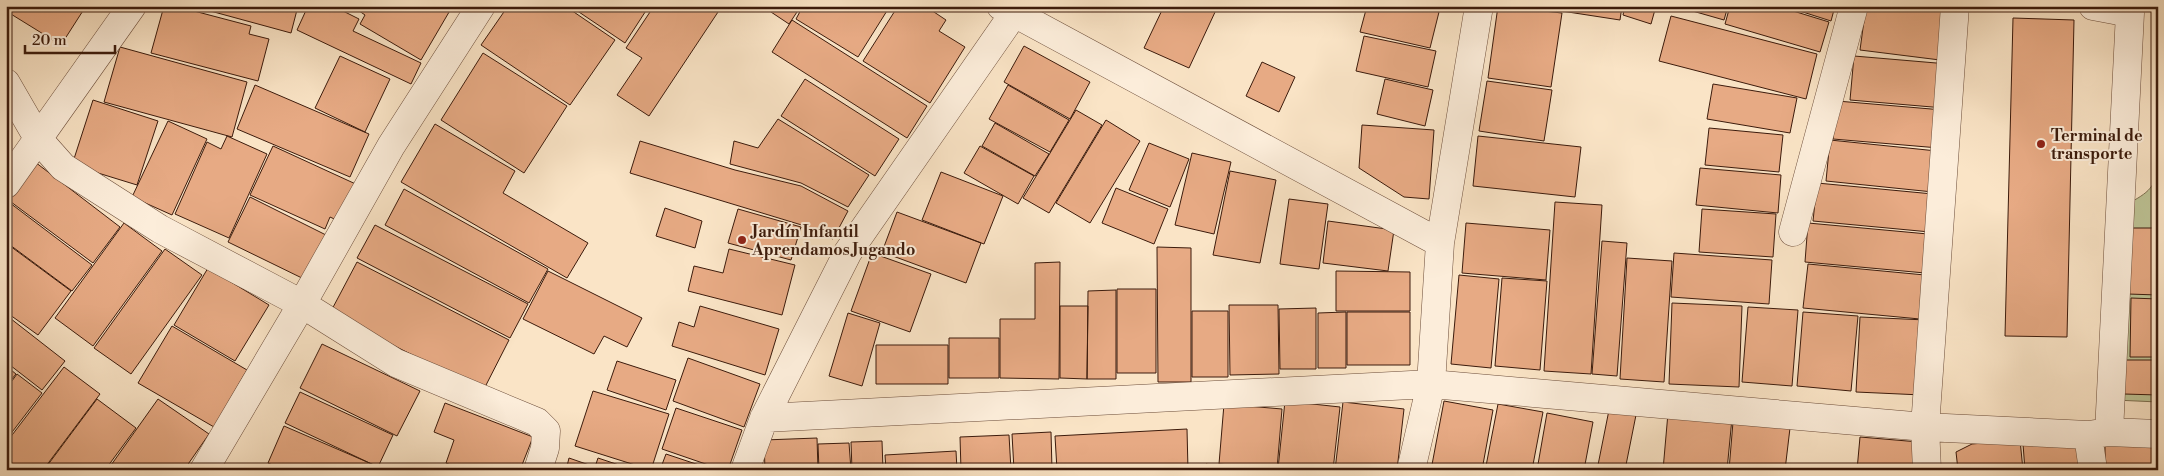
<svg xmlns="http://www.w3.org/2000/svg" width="2164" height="476" font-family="'Libre Bodoni',serif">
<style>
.green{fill:#bec496;stroke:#7d7051}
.building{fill:#e7aa84;stroke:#3c1b0c}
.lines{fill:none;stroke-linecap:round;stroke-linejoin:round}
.minor-casing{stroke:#6c4d3a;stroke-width:29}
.minor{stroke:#fcedda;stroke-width:28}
.poi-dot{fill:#8f2418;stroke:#fcedda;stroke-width:2}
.labels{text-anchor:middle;stroke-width:4;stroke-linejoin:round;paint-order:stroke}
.poi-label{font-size:16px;font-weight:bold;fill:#3c1b0c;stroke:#fcedda;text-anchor:start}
</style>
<rect width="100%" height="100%" fill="#fae4c6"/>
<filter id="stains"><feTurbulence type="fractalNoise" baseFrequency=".004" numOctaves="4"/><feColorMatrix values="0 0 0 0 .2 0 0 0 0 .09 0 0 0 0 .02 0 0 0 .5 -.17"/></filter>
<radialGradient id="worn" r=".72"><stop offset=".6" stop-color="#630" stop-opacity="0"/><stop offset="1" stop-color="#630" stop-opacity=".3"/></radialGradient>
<!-- green -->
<path class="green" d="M2158,165V402L2115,400L2124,206C2145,194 2156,190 2158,165Z"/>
<!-- building -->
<path class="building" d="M6,6H86L61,45L6,11Z
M164,6H175L251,26L249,34L269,39L258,81L151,53Z
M192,6H298L291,33Z
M308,6H343L341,10L359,19L353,31L421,63L411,84L297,30Z
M352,6H450L452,7L421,60L360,24L365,15Z
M508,6H565L615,40L570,105L481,45Z
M570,6H649L625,43Z
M654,6H722L649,116L617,95L642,58L626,48Z
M762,6H801L789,24Z
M803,6H890L858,57L796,19Z
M898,6H925L946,20L939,31L965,47L930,103L863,61Z
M1164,6H1207L1216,10L1189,68L1144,48Z
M1367,6H1414L1439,12L1430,48L1360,32Z
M1420,6H1441L1440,11Z
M1498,6L1562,13L1551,87L1488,78Z
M1529,6H1622L1620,20Z
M1625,6H1656L1651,24L1623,15Z
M1682,6H1728L1724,20L1682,8Z
M1730,6H1777L1829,22L1820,52L1725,24Z
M1784,6H1835L1831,21Z
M1866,6H1947L1940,60L1860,50Z
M1671,16L1817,54L1806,99L1659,61Z
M2013,18L2074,20L2067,337L2005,336Z
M792,20L927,106L907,138L772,52Z
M1364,36L1436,51L1428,87L1356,71Z
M1024,46L1090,82L1070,119L1004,82Z
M120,47L247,82L232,137L104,102Z
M483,53L567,106L524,173L441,120Z
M340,56L390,79L365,132L315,108Z
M1854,56L1948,64L1944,108L1850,100Z
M1262,62L1295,77L1279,112L1246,96Z
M805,79L899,139L875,176L781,116Z
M1385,79L1433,90L1425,126L1377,114Z
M1487,81L1552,90L1544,141L1479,131Z
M1713,84L1797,98L1790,133L1707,119Z
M255,85L369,134L350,177L237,129Z
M1008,85L1069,120L1050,152L989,119Z
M93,100L158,121L137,185L72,165Z
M1837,101L1943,110L1939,148L1833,139Z
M1076,110L1102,125L1049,213L1023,198Z
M778,119L869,175L848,207L801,183L730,164L734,141L758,148Z
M1106,120L1140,141L1090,223L1056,203Z
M168,121L207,139L172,215L132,197Z
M995,123L1049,154L1035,176L982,146Z
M435,124L515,171L503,193L588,243L567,278L401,182Z
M1362,125L1434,130L1429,199L1404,197L1359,168Z
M1709,128L1783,135L1779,172L1705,165Z
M227,136L267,154L229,238L175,214L207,142L221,149Z
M1478,136L1581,147L1575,197L1473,186Z
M1830,140L1937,151L1933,192L1826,181Z
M640,141L735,170L801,186L848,211L833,239L805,226L630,173Z
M1149,143L1189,159L1170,207L1129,190Z
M273,146L360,186L343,223L330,217L325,229L250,195Z
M980,146L1034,176L1018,204L964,173Z
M1192,153L1231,162L1214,234L1175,225Z
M35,162L120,227L93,263L7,199Z
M1700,168L1781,175L1778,213L1696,205Z
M1230,171L1276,180L1260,263L1213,255Z
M941,172L1003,196L984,244L922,220Z
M1817,183L1933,194L1930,232L1813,221Z
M1116,188L1168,209L1154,244L1102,223Z
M404,189L548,269L529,303L385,225Z
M250,197L328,236L306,280L228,242Z
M1289,199L1328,204L1319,269L1280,264Z
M1555,202L1602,205L1591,374L1544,371Z
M10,203L92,265L72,291L6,242V208Z
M665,208L702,221L695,248L656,236Z
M738,209L801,227L791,260L728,243Z
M1702,209L1776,214L1773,257L1699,252Z
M897,212L981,243L966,283L882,252Z
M1328,221L1394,230L1388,271L1323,263Z
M124,223L162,251L93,346L55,318Z
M1466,223L1550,230L1546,280L1462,273Z
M1808,223L1928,234L1925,273L1805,262Z
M375,225L528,304L510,338L357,258Z
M2131,228H2158V295L2128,294Z
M1602,241L1627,243L1617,376L1592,374Z
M6,243L71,291L38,335L6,312Z
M1157,247L1191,248V382H1158Z
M165,249L202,275L131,374L94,348Z
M729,249L795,265L782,315L688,291L694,266L723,273Z
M872,253L931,274L910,332L851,311Z
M1674,253L1772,260L1769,304L1671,297Z
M1627,258L1672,261L1664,382L1620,379Z
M357,262L509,340L483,391L330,313Z
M1060,262L1059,379L1000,378V319H1035V263Z
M1808,264L1925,275L1920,319L1803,308Z
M208,268L269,305L235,361L174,325Z
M548,271L642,318L627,347L604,336L594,354L523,319Z
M1336,271L1410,272V311H1336Z
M1459,275L1499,279L1491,368L1451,364Z
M1502,278L1547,281L1540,370L1495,366Z
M1117,289H1156V373H1117Z
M1116,290V379H1087L1088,291Z
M2131,298L2158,299V357H2130Z
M1672,303L1742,306L1739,387L1669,384Z
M1229,305H1278L1279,374L1230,375Z
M700,306L779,329L765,375L672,346L679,322L694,327Z
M1060,306H1088L1087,379L1060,378Z
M1748,307L1798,310L1792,386L1742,382Z
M1316,308V369H1280L1279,309Z
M1192,311H1228V377H1192Z
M1346,312V368H1318V313Z
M1347,312H1410V365H1347Z
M1803,312L1858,316L1851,391L1797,386Z
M848,313L880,323L862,386L829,376Z
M6,315L65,361L42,390L6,362Z
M1860,317L1926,320L1922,395L1856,392Z
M172,326L247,370L214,427L138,383Z
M949,338H999V378H949Z
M322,344L420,391L397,436L300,388Z
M876,345H948V384H876Z
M688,358L760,384L744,427L673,401Z
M2125,360H2158V395L2124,394Z
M617,361L676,380L666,410L607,390Z
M6,366L16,374L6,386Z
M64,367L100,394L43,470H6V443Z
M17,374L42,393L6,440V389Z
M593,391L669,414L651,470L575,446Z
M300,392L393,435L378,467L285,423Z
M97,399L136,428L105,470H44Z
M158,399L209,434L184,470H111L109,468Z
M1285,401L1340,407L1333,470L1278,469Z
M1444,401L1493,410L1482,470H1431Z
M1343,402L1404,409L1397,470H1335Z
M445,403L533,437L520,470H463L446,463L454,440L434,432Z
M1224,404L1282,409L1277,469L1219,464Z
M1498,404L1543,412L1532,470H1506L1486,466Z
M676,408L742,430L728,470H723L662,449Z
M1609,410L1636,415L1625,470H1597Z
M1547,413L1593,422L1584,470H1537Z
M1668,413L1732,418L1727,470H1663Z
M1733,422L1790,428L1785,470H1729Z
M284,426L381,468L380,470H284L268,463Z
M1187,429L1188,470H1057L1055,436Z
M1051,432L1052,470H1014L1012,434Z
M1009,435L1011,470H961L960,437Z
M1860,437L1919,442L1917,470H1857Z
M817,438L818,470H765L764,440Z
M2081,439L2083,470H2025L2023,444Z
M2020,440L2023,470H1958L1956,452L1972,444Z
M882,441L883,470H852L851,442Z
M849,443L851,470H819L818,444Z
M2158,443V470H2105V444Z
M956,451L957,470H886L885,455Z
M666,454L714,470H660Z
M569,458L595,467L598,458L634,470H566Z
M1206,464L1230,470H1204Z
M266,465L277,470H265Z"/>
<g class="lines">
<defs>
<path id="minor" d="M1001,6L1440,243
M2093,6L2130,13L2109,432
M6,83L39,140L63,167L160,229L302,304L396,363L537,422L546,431L545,448L538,470
M6,184L132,6
M1793,232L1854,6
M764,418L1431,384L1925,427L2088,435L2109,432L2158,434
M2088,435L2093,470
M204,470L302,304L391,146L481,6
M745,470L764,418L848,252L1019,6
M1411,470L1431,384L1440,243L1479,6
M1927,470L1925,427L1955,6"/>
</defs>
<!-- minor casing -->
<use href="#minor" class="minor-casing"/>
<!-- minor -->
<use href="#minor" class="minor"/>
</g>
<!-- markers -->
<g class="poi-dot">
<circle cx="2041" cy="144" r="5"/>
<circle cx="742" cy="240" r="5"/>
</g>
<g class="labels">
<!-- poi labels -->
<g class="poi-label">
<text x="2051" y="141">Terminal de<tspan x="2051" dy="18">transporte</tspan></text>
<text x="752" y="237">Jardín Infantil<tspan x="752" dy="18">Aprendamos Jugando</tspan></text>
</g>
</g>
<!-- margin -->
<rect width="2164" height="476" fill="none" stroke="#fae4c6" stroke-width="25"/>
<rect x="8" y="8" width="2149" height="461" fill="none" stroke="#3c1b0c" stroke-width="2.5"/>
<rect x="12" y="12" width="2139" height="451" fill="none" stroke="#3c1b0c"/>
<!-- scale -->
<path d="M25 45v8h90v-8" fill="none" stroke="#3c1b0c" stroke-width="2.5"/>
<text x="32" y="45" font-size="15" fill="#3c1b0c" stroke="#fcedda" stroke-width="4" paint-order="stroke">20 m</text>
<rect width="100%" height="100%" filter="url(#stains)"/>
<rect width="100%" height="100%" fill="url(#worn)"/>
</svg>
